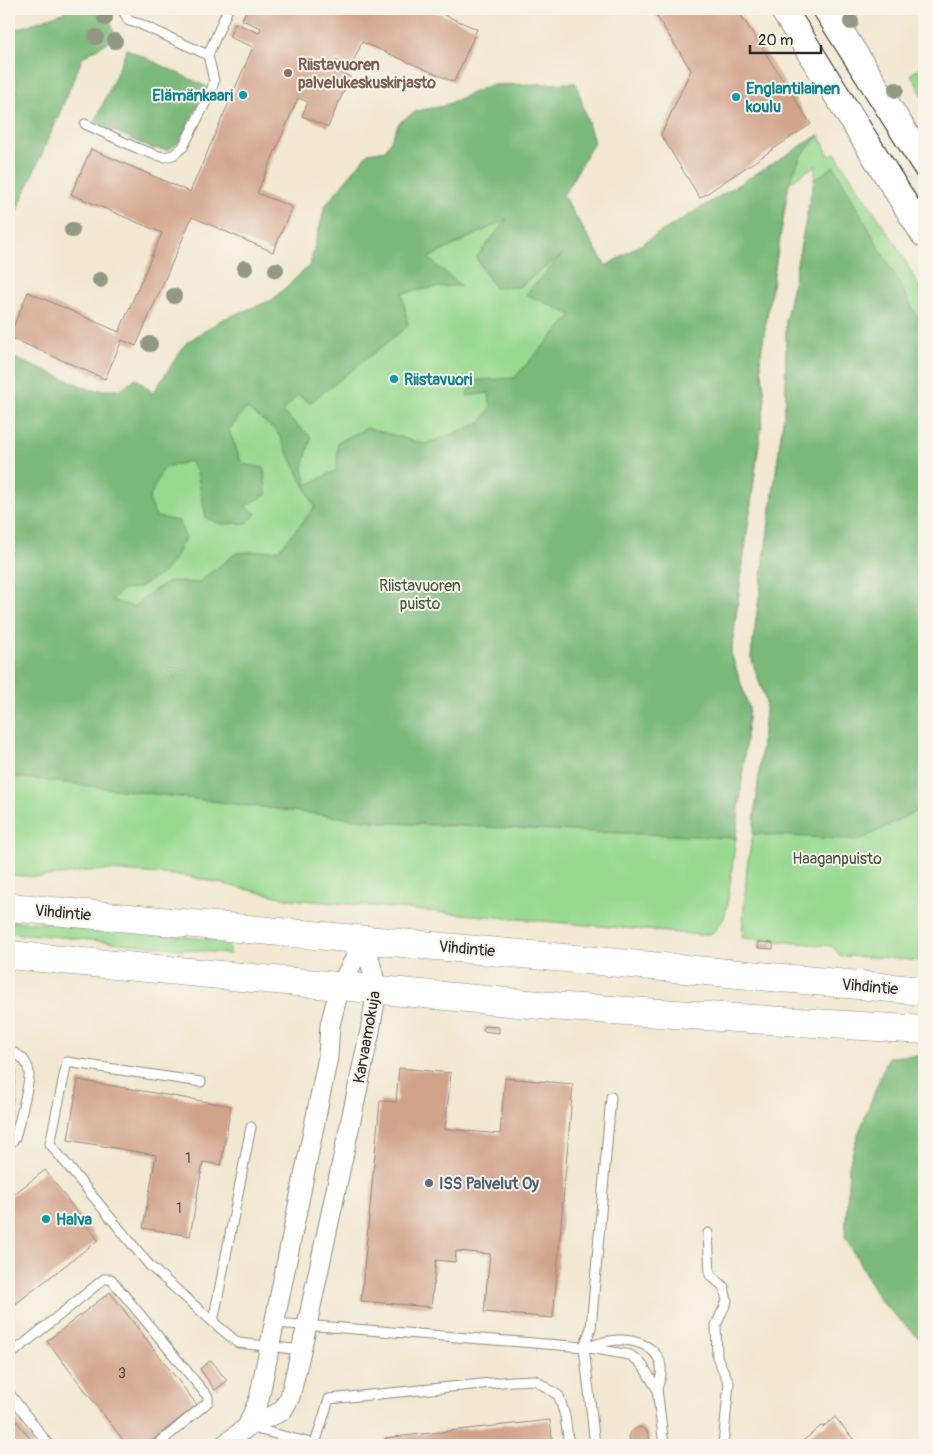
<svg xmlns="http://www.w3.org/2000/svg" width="933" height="1454" font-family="Pangolin,sans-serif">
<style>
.green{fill:#98d990;stroke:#62825e}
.forest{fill:#7ab97a;stroke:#527252;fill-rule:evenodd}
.building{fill:#d1a38b}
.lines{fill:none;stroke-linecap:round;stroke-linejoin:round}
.lane-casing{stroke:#8e8a7e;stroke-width:11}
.street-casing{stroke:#8e8a7e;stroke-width:21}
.secondary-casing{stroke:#8e8a7e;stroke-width:28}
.primary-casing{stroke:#8e8a7e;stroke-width:29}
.lane{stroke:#fff;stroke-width:9}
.street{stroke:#fff;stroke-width:19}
.secondary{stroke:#fff;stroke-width:26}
.primary{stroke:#fff;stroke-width:28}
.tram{stroke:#2b2b2b;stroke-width:1}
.tree{fill:#939883}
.education-dot{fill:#8d6e63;stroke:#f7f3e8;stroke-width:2}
.culture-dot{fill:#0f9aa8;stroke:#f7f3e8;stroke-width:2}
.service-dot{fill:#5c6f8a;stroke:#f7f3e8;stroke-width:2}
.labels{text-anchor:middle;stroke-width:4;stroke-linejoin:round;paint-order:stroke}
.number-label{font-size:14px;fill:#544943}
.education-label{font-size:16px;font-weight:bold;fill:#785e54;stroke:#f7f3e8;text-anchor:start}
.culture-label{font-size:16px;font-weight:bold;fill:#0d838f;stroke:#f7f3e8;text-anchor:start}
.park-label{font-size:16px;fill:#465644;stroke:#f7f3e8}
.street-label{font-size:16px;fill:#2b2b2b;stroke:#f7f3e8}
.service-label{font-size:16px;font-weight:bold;fill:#4e5e75;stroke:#f7f3e8;text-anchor:start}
</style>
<rect width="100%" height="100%" fill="#f7f3e8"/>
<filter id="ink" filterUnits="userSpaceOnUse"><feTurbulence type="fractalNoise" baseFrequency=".02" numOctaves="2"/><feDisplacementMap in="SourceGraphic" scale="10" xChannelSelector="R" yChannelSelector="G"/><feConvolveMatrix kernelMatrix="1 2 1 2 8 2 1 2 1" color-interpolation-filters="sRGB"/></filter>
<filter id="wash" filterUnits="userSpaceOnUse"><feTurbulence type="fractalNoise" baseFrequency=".0096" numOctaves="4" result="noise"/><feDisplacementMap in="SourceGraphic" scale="20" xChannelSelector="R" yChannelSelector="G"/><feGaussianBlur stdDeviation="1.12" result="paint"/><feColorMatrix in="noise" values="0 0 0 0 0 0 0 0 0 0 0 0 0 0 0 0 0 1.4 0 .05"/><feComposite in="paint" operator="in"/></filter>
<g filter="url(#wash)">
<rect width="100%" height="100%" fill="#f2e8d1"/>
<!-- green -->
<path class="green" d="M924,65V99L911,74Z
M819,135L829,156L835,153L900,251L924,296V962L892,958L840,956L832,946L742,938L747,867L753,834L766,702L751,657L786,398V319L814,180L816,165L789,183L760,358L765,398L731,653L749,709L736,838L727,906L724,918L713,933L701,935L290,899L187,876L106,870L84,871L62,875L39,877L9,875V418L87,453L450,171L563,196L606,266Z
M9,921L48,923L227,941L231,954L50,936L9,933Z"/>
<!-- forest -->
<path class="forest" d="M69,9H102L109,18L116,37L83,57L52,131L9,228V112L17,91L9,84V32L62,13Z
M127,49L207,87L179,142L168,150L151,148L95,122Z
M576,83L594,142L563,196L606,266L819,135L801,156L789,183L760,358L765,398L731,653L749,709L736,838L388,823L9,776V356L92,390H119L136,378L153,393L186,343L221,320L272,300L310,265L325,206L368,153L386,150L399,123L416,111L443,106L490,85ZM507,219L476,258L495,288L519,287L563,254L526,294L572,315L514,378L470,381L467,396L489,393L491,408L481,423L425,444L367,428L338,442L337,470L307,485L303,469L311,437L282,412L298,395L310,403L408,326L402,293L438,287L461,286L428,258ZM246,408L277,431L315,507L279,550L236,553L198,583L171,581L154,590L133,607L112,600L122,590L138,588L163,573L177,554L185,537L179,521L156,517L149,499L163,468L190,461L197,472L206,518L221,524L247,523L256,514L245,506L266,495L264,468L242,464L229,430Z
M834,166L924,329V807L860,840L753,834L766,702L751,657L786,398V319L814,180Z
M903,1056H924V1343L881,1302L845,1237L849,1166L855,1143L888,1057Z"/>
<g id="blocks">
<!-- building -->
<path class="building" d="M247,9H430L477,29L454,82L362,42L351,67L336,60L332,69L350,77L328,127L302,116L308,102L298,98L257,193L292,207L273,252L192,217L136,346L122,340L105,379L9,337L28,292L119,332L162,233L71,194L91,149L190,192L253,47L229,37L235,23L259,33L261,28L242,20Z
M652,9H737L811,124L700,198L661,135L691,70Z
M758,942L773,943V949L758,948Z
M484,1026L499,1027V1033L483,1031Z
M399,1068L451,1073L445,1129L500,1134L505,1078L573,1084L553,1318L484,1312L490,1254L456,1251L455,1262L436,1260L431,1307L361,1301L380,1101L396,1102Z
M9,1069L16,1070L10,1124H9Z
M78,1080L231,1106L221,1165L203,1162L190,1236L143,1228L156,1155L68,1140Z
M45,1170L98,1240L9,1309V1198Z
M110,1292L197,1405L146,1445H127L47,1341Z
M211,1360L227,1381L215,1390L200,1369Z
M9,1411L35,1445H9Z
M835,1417L858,1445H798L821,1426L823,1427Z
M550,1420L553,1445H386L385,1438Z
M639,1427L646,1430L649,1435L650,1445H630L629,1437L632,1431Z"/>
</g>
</g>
<g filter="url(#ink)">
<use href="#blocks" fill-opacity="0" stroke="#8e8a7e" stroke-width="1"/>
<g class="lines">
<defs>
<path id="lane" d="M122,9L129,21L140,24L208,55L228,9
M85,124L139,149L156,155L164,157L173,155L183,147L211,92L214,81L208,55
M9,1051C20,1054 27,1061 29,1072C31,1080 18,1126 15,1138L9,1145
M201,1082L67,1062L50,1144L150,1266L213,1322
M251,1127L213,1322L238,1343L302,1350
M708,1233L710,1275L724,1287L727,1301L716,1325L717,1357L729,1383L723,1445
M274,1323L330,1327L584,1347L595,1445
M584,1347L591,1328L611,1097
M584,1347L630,1355L637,1360L643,1366L657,1389L664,1445
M587,1347C595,1345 602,1342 610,1341C632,1337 664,1346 661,1374C661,1379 658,1384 657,1389
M9,1356L104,1279H111L208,1397V1402L157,1445
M9,1393L49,1445
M252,1428L315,1444L317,1445
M315,1444L329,1399L512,1381L535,1380L559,1396L565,1416L569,1445"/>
<path id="street" d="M247,1427L259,1399L328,1057L330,1025L340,986L365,940
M224,1445L247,1427L282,1411L290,1397L307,1325L370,1031L377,990L365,940"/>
<path id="secondary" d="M783,9L924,234
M826,9L924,163"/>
<path id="primary" d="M9,907L924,991
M9,955L550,1006L924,1030"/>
</defs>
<!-- lane casing -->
<use href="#lane" class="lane-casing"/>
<!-- street casing -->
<use href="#street" class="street-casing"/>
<!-- secondary casing -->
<use href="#secondary" class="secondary-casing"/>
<!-- primary casing -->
<use href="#primary" class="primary-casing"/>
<!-- lane -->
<use href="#lane" class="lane"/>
<!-- street -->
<use href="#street" class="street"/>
<!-- secondary -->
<use href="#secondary" class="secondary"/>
<!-- primary -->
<use href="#primary" class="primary"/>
<!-- tram -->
<path class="tram" d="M799,9L924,209
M810,9L924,189"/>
</g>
<!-- trees -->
<g class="tree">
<circle cx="105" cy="18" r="8"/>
<circle cx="851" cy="22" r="8"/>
<circle cx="96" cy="37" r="8"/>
<circle cx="115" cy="41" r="8"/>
<circle cx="896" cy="90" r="8"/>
<circle cx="72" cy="230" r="8"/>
<circle cx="245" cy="268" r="8"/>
<circle cx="276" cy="270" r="8"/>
<circle cx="100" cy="280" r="8"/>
<circle cx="174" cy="296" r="8"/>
<circle cx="150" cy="344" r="8"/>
</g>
</g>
<!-- markers -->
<circle class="education-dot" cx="288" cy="73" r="5"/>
<g class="culture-dot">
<circle cx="243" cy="95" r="5"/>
<circle cx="736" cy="97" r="5"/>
<circle cx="394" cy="379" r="5"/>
<circle cx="46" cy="1219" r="5"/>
</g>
<circle class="service-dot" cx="429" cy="1183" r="5"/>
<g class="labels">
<!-- number labels -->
<g class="number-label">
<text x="188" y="1163">1</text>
<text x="179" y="1213">1</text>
<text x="122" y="1378">3</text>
</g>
<!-- education labels -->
<g class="education-label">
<text x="298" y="70">Riistavuoren<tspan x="298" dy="18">palvelukeskuskirjasto</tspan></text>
</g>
<!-- culture labels -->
<g class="culture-label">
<text x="746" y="94">Englantilainen<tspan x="746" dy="18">koulu</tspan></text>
<text x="233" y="101" text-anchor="end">Elämänkaari</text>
<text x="404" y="385">Riistavuori</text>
<text x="56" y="1225">Halva</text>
</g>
<!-- park labels -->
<g class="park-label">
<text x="420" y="591">Riistavuoren<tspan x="420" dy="18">puisto</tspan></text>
<text x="837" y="864">Haaganpuisto</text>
</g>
<!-- street labels -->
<g class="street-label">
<text transform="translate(63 912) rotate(5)" y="6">Vihdintie</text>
<text transform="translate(467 948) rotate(5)" y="6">Vihdintie</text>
<text transform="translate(870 986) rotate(5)" y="6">Vihdintie</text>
<text transform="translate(366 1037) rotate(-80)" y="6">Karvaamokuja</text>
</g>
<!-- service labels -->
<g class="service-label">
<text x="439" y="1189">ISS Palvelut Oy</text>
</g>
</g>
<!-- margin -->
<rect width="933" height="1454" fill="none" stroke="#f7f3e8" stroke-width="30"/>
<!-- scale -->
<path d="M750 45v8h71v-8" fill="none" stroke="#2b2b2b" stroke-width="2.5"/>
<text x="758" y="45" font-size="15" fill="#2b2b2b" stroke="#f7f3e8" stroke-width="4" paint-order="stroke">20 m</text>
</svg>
